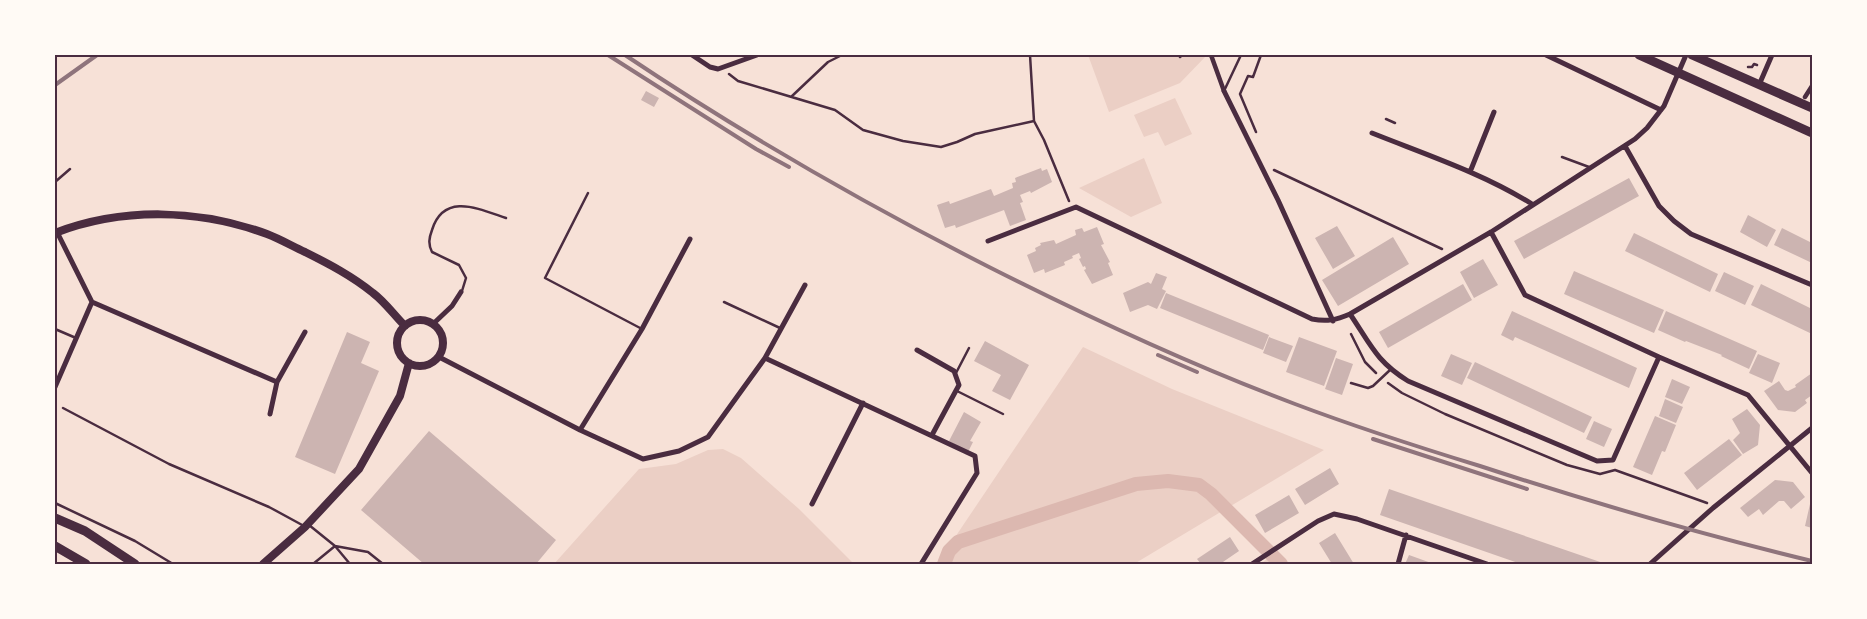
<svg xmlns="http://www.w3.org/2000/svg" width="1867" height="619" font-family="'Titillium Web',sans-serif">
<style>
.green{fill:#ebcfc5}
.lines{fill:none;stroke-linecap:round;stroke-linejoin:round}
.canal{stroke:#dcb8b0;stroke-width:14}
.building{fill:#ccb4b1}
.path{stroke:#4a2c40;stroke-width:2.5}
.service{stroke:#4a2c40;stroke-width:2.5}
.pedestrian{stroke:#4a2c40;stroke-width:4.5}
.minor{stroke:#4a2c40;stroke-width:5}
.secondary{stroke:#4a2c40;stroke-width:8}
.primary{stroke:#4a2c40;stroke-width:9}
.trunk{stroke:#4a2c40;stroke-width:9}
.rail{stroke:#8f747c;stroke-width:4}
.neatline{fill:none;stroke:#4a2c40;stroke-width:2}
</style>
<rect width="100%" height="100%" fill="#f7e1d7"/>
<!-- green -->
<path class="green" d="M1088,55H1207L1180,83L1109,112Z
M1175,98L1192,134L1165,146L1158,132L1144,137L1134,115Z
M1144,158L1162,203L1131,217L1079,188Z
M1083,347L1172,389L1324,450L1134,564H937Z
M723,449L741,458L799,509L854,564H554L639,469L676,464L708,450Z
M1274,554L1285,564H1260Z"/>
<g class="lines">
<!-- canal -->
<path class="canal" d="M944,564L949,551L958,542L1136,484L1168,481L1199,485L1211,494L1281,564"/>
</g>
<!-- building -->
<path class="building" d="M646,91L659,98L654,107L641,100Z
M1041,168L1042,171L1047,169L1052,182L1031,193L1030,191L1020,195L1023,202L1020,203L1026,220L1010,226L1004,210L956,228L955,225L945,228L937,205L949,201L950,204L991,189L994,196L1013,188L1012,183L1016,182L1015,178Z
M1629,178L1639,196L1524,259L1514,241Z
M1748,215L1776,230L1767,247L1740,232Z
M1337,226L1355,256L1333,269L1315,238Z
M1097,227L1104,244L1101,245L1110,262L1108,263L1113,275L1092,284L1084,270L1086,269L1085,266L1083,267L1079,259L1081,258L1079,253L1072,256L1073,258L1064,262L1065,265L1045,273L1044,269L1034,273L1027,255L1036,251L1035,248L1041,245L1040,243L1054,240L1056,244L1076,235L1075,230L1082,228L1084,232Z
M1782,228L1812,243V263L1774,245Z
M1634,233L1718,274L1710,292L1625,251Z
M1393,237L1409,264L1338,306L1322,280Z
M1483,259L1498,285L1474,298L1460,272Z
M1574,271L1664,310L1654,333L1564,294Z
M1724,272L1754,286L1745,305L1715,291Z
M1156,273L1167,277L1162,289L1166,291L1157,309L1148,305L1130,312L1123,293L1148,282L1151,284Z
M1463,284L1472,300L1388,348L1379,332Z
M1761,284L1812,309V334L1751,305Z
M1166,293L1269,335L1263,350L1160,308Z
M1512,311L1637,368L1629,388L1515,337L1513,341L1501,335Z
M1666,311L1757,351L1749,369L1721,356L1722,355L1686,341L1685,342L1658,330Z
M347,332L370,342L361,363L379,371L335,474L295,457Z
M1269,337L1293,346L1286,362L1263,353Z
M1299,337L1337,351L1324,386L1286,372Z
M985,341L1029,365L1010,400L992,391L1001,375L974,361Z
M1451,354L1472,363L1462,385L1441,376Z
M1758,354L1780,363L1772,383L1749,373Z
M1336,358L1353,364L1342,395L1325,389Z
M1475,362L1592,417L1584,433L1467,378Z
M1812,373V395L1805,400L1807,403L1795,412L1778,410L1764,391L1779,381L1785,390L1788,391L1796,387L1795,385Z
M1672,379L1690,387L1682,404L1665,397Z
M1665,399L1683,407L1676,423L1659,416Z
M1747,409L1760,425L1758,445L1743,454L1733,440L1740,433L1732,419Z
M964,412L981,422L970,441L973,442L968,452L949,441Z
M1655,416L1676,425L1665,452L1662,451L1652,475L1633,467Z
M1594,421L1612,429L1604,447L1586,439Z
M429,431L556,540L536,564H424L361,510Z
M1729,439L1742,455L1697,490L1684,473Z
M1330,468L1339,484L1305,505L1295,489Z
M1775,480L1793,482L1805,497L1791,509L1784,501H1779L1763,515L1759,509L1748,517L1740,508Z
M1389,489L1606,564H1521L1380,515Z
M1289,495L1299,513L1265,533L1255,515Z
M1810,504H1812V528L1805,526Z
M1335,533L1354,564H1332L1319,543Z
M1230,537L1239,551L1220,564H1201L1197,559Z
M1409,555L1434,564H1405Z"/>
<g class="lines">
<!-- path -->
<path class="path" d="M1180,57L1182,55
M1748,67H1752L1754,64L1757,65
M729,74L738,81L835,110L863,130L903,141L941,147L957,142L975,134L1034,121L1030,55
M791,97L828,62L842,55
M1386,119L1395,123
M1034,121L1044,140L1069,201
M1256,132L1240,94L1248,76L1253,77L1261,55
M1274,170L1442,249
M1351,334L1365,362L1376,373
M1388,383L1402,393L1445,414L1567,465L1600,474L1615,470L1707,503
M55,503L135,541L173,564"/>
<!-- service -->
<path class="service" d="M1224,91L1241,55
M1562,157L1589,167
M55,182L70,169
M588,193L545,278L642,329
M462,291L466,278L459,265L432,252C428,244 429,238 432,230C444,192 479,209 506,218
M724,302L780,328
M55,329L76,338
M956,373L969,348
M1351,383L1368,388L1373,386L1390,370
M957,391L1003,414
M63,408L169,464L269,507L304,526
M309,525L335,546L368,552L383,564
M313,564L335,546L350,564"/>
<!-- pedestrian -->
<path class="pedestrian" d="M1211,55L1224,91
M1805,97L1812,86"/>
<!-- minor -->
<path class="minor" d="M692,55L710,67L718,69L757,55
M1546,55L1661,110
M1759,85L1772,55
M1224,91L1278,200L1333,321
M1372,133C1427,155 1482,173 1532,204
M1625,146L1659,206L1674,221L1691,234L1812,285
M1470,172L1494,112
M57,232L92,302L277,382L305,332
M1491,232L1525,295L1659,357L1748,395L1812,473
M988,241L1076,207L1312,319C1327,322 1336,320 1350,314L1491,232L1635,139L1647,128L1664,106L1686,55
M1350,314C1371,345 1376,361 1408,381L1597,461L1613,460L1659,357
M433,324L452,306L461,292
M917,350L954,371L959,385L932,435
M439,357L580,430L643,459L679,451L708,437L765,358L975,456L977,473L921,564
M765,358L805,285
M55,387L92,302
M270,414L277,382
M580,430L642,329L690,239
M812,504L863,403
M1252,564L1318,521L1334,514L1357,519L1487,564
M1398,564L1406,535
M1650,564L1713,508L1812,428"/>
<!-- secondary -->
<path class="secondary" d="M55,233C123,207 199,209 267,234C280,239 292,246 305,252C329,264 352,276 373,293C385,302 394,315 405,326
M397 343a23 23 0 1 1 46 0a23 23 0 1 1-46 0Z
M263,564L305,527L359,469L400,396L409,363"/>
<!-- primary -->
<path class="primary" d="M1639,55L1812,133
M1692,55L1812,108"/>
<!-- trunk -->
<path class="trunk" d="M55,518L85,531L135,564
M55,546L86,564"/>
<!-- rail -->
<path class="rail" d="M608,55L756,149L789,167
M625,55C743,134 865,204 991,268C1090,318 1191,365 1295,404C1356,427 1418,447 1480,466C1590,502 1700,534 1812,561
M55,85L97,55
M1158,355L1197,372
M1373,439L1527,489"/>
</g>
<!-- border -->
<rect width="1867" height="619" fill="none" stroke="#fffaf5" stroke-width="112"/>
<rect x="56" y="56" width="1755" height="507" class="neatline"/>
</svg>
